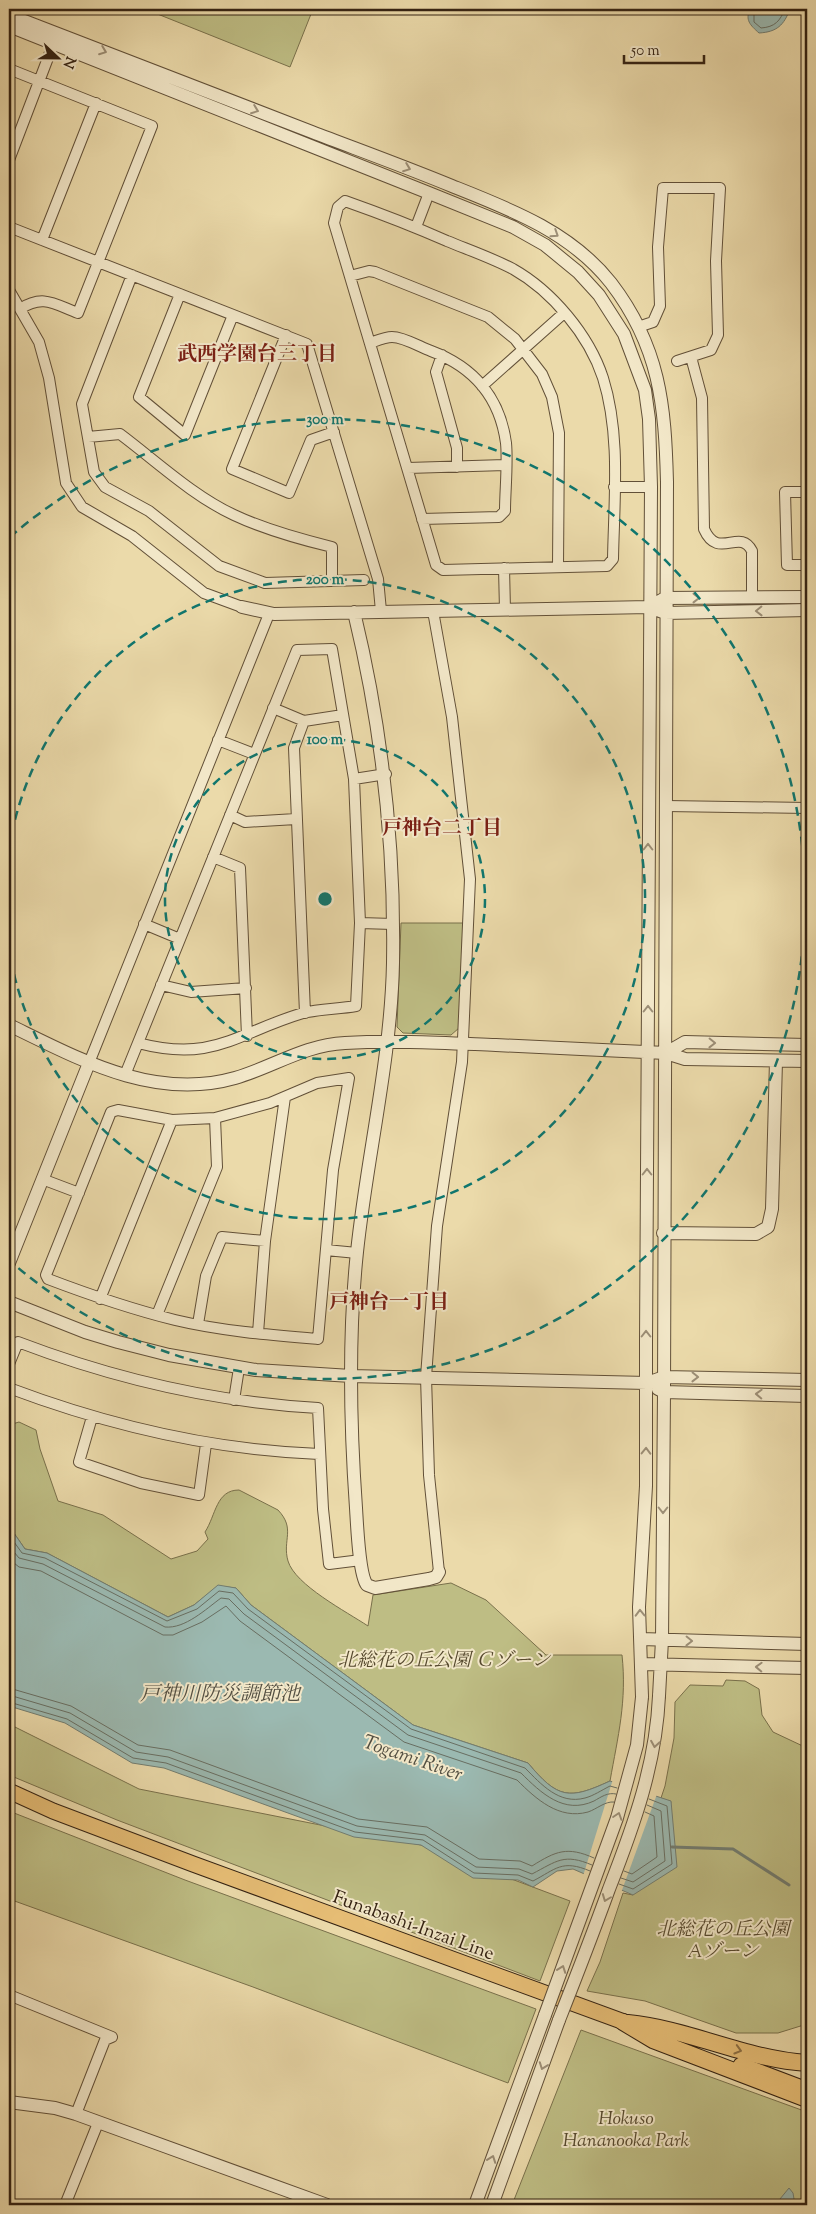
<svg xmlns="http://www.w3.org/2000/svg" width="816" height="2214" font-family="'Sorts Mill Goudy','Noto Serif JP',serif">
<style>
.green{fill:#bebd84;stroke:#79704b}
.water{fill:#9bb9b1;stroke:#727d71}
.pier{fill:#ebdaaa}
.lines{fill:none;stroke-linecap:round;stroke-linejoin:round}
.shore{stroke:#686e62;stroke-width:1}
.stream{stroke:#727d71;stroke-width:3}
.minor-casing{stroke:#625038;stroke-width:12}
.tertiary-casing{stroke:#625038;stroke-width:14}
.primary-casing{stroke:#342212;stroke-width:17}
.trunk-casing{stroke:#342212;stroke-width:18}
.minor{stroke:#f2e7c8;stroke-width:10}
.tertiary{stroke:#f2e7c8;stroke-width:12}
.primary{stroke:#e6bd75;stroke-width:15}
.trunk{stroke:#e6bd75;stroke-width:16}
.tertiary-bridge-casing{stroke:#625038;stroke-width:14;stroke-linecap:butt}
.tertiary-bridge{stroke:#f2e7c8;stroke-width:12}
.oneway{stroke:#9c8e76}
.oneway2{stroke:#8d7044}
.ring{fill:none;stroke:#0f766e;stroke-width:2.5;stroke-dasharray:9 6}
.labels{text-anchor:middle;stroke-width:4;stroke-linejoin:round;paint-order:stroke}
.park-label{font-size:19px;font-style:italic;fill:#56492e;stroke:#f2e7c8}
.street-label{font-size:19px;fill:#342212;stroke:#f2e7c8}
.neighbourhood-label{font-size:20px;font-weight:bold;fill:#7a1f14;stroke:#f2e7c8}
.water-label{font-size:20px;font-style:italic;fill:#534f42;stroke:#f2e7c8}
.centre{fill:#0f766e;stroke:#f2e7c8;stroke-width:2.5}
.ring-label{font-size:15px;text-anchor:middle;font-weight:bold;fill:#0f766e;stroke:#f2e7c8;stroke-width:4;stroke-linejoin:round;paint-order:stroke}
</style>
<rect width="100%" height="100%" fill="#ebdaaa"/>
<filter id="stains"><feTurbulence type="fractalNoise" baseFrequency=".004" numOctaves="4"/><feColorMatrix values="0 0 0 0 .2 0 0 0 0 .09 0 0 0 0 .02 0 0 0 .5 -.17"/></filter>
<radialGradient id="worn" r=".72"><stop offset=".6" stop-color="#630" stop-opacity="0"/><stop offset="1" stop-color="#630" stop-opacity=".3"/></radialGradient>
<!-- green -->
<path class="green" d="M145,9H313L290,67Z
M401,923H463L459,1028L451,1035L403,1033L397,1027Z
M19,1422L36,1430L40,1449L58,1501L103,1515L171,1559L197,1551L208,1539L205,1532C216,1515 216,1490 239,1490L278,1510C296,1529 282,1540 288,1561C295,1585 347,1612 368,1626L373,1595L451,1583L486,1600L546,1655H622C627,1701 618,1736 610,1781C569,1800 558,1799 528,1763L413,1725L251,1605L236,1588L218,1586L194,1605L168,1617L47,1553L25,1549L9,1526V1425Z
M726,1680L745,1681L759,1689L762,1715L773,1732L807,1748V2024L778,2033H736L645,2001L587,1991L600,1962L623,1893L633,1895L671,1802L661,1798L665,1786L674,1738L675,1702L690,1685L723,1686Z
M9,1724L139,1789L421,1845L570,1901L540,1981L117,1820L9,1775Z
M9,1811L185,1880L536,2009L508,2083L253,1987L9,1899Z
M581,2030L807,2112V2205H512Z"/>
<!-- water -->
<path class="water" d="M750,9H790C784,25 777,32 759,33C750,25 745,20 750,9Z
M9,1526L25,1549L47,1553L168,1617L194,1605L218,1585L236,1588L251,1605L413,1725L528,1763C558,1799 569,1800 610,1781L671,1801L677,1867L633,1895L573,1869L557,1871L533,1887L518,1880L473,1878L421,1845L354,1837L164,1768L132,1763L65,1723L9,1706Z
M789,2188L793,2193L795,2205H775Z"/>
<!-- pier -->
<path class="pier" d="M613,1779L657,1794L621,1893L583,1876Z"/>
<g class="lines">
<!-- shore -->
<path class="shore" d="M754,9V22L761,28C775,27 780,21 785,9
M9,1535L22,1553L45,1558L167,1621L197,1609L219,1591L233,1593L248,1609L411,1729L525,1768C541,1784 559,1805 585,1798C593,1796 602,1790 610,1786L617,1788
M9,1546L19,1558L43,1564L165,1627C185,1629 206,1609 221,1598L229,1599L244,1614L408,1735L521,1773C541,1793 564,1815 594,1801C601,1797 608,1792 616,1794
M9,1559L19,1567L41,1571L163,1635H173L202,1622L226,1606L240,1621L404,1742L517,1780C536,1799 559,1820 588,1812C597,1809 605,1801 614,1802
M9,1688L71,1706L138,1745L170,1750L358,1819L427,1827L479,1859L520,1861L532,1866C556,1851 567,1846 594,1858
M9,1695L70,1713L136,1752L168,1757L357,1826L425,1835L476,1867L519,1869L532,1874C557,1861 564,1853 592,1865
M9,1702L67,1719L133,1758L166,1763L355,1832L423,1840L474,1873L518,1875L533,1881C556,1869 562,1859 590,1871
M624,1871L632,1874L657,1857L654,1816L645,1812
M621,1878L633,1882L665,1861L661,1811L647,1805
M619,1884L633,1889L672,1864L667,1806L649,1799"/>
<!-- stream -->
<path class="stream" d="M672,1847L733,1849L789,1885"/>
<defs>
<path id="minor" d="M9,69L152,126L78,313C54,304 43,294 20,309
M9,160L56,37
M345,201C379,213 413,226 447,241C469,250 492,258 513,269C552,291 589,335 603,378C621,435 614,500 613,559L607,566L443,570L436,565L334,223L338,207Z
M9,227L307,344L378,579L381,611
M416,227L429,193
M42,240L96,103
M132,275L82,404L94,472L105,487L149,511L219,566L265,583L364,580
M350,276L369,271L375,272L488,317L515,339L542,374L552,397L559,433L558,566
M9,290L39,342L49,378L66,483L82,507L132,536L204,593L242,607
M180,294L139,397L185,435L233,315
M638,327L653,322L660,306L658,247L663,188H720L716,261L718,335L711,350L677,361
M286,335L232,469L289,493L311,440L334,432
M370,343C376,341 385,337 392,337C404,337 420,347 431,351C474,367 500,398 506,443C508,463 505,491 505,511L499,517L422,519
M442,355L436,372L457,448V467
M691,357L702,398L704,529C718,561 740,527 752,551V598
M482,386L564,313
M88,437L120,434C156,461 193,496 234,515C266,530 299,539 332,547V581
M408,468L505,465
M614,487H651
M807,492H785L787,565H807
M504,568L505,610
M433,611L452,717L470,879L462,1062L437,1226L426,1377L429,1475L439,1572
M273,708L304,721L343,715
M304,721L294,748L305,1013
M218,740L254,754
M354,779L386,774
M666,806L807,808
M230,815L245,822L296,819
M213,857L240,868L247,1036
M360,923L393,924
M144,924L180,939
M161,985L191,992L246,988
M89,1063L269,614
M125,1075L297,650L332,649L354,779L360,923L356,1006C339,1009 320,1009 303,1013C236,1033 214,1063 138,1043
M349,1078L333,1170L318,1339C270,1335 221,1331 175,1320C131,1309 90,1295 48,1279L46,1275L111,1112L118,1110L172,1120L215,1118L270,1103L317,1083Z
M42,1179L79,1193
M326,1250L357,1253
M100,1299L172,1120
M157,1315L217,1167L215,1118
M198,1324L206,1276L222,1237L265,1241
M258,1333L265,1241L285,1097
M9,1364L18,1342C115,1379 213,1402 318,1408L323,1509L329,1564L361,1560
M9,1388C110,1426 211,1450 319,1454
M234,1400L239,1368
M92,1417L79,1462L141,1483L199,1495L206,1444
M9,1995L112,2037
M76,2114L105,2040L112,2037
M65,2205L98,2123"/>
<path id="tertiary" d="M9,15C110,54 211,93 312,132C359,150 406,167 452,186C510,209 571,232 611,283C660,347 665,405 667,482L664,1392L662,1640L659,1696
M9,26L429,193L513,227L545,245L578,272L599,295L624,334L645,390L649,419L651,487L646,1342V1486L639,1607L642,1697
M658,602L665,598L807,597
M242,607L274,614L649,607L665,613L807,610
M354,612C382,728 395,844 393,963C391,1060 367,1156 357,1252C348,1337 350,1423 356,1508C357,1523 359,1575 367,1585L375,1588L429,1579L436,1577L439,1572
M9,1025C79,1059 154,1101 235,1078C273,1067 304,1045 345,1043C395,1040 446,1043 496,1045C553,1048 609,1050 666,1053L685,1059L807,1061
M666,1053L685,1042L807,1045
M663,1233L756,1234L768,1227L772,1209L776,1061
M9,1263L89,1063
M9,1302L85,1332L118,1342L169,1355L256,1370L351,1376L647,1383L664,1377L807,1380
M658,1389L664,1392L807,1396
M641,1639L807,1644
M642,1664L807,1668
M9,2102L55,2108L76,2114L327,2205
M475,2205L545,2015
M492,2205L559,2020"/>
<path id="primary" d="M9,1791L53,1811L193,1864L635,2026
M741,2065L807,2090"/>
<path id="trunk" d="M623,2022L653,2040L807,2099
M628,2023C689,2029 745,2059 807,2063"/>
</defs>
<!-- minor casing -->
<use href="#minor" class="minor-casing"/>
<!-- tertiary casing -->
<use href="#tertiary" class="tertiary-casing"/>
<!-- primary casing -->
<use href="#primary" class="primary-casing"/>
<!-- trunk casing -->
<use href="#trunk" class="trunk-casing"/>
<!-- minor -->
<use href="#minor" class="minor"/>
<!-- tertiary -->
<use href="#tertiary" class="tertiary"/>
<!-- primary -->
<use href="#primary" class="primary"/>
<!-- trunk -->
<use href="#trunk" class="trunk"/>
<defs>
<path id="tertiary-bridge" d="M545,2015L617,1818L637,1745L642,1697
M559,2020C576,1977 593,1933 609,1889C634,1825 656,1764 659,1696"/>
</defs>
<!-- tertiary-bridge casing -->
<use href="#tertiary-bridge" class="tertiary-bridge-casing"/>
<!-- tertiary-bridge -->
<use href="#tertiary-bridge" class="tertiary-bridge"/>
</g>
<!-- one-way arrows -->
<defs><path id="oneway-chevron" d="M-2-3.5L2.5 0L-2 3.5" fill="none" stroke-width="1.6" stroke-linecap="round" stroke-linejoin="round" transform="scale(1.25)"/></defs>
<g class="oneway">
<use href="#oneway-chevron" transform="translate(103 51) rotate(21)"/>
<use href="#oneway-chevron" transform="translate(255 110) rotate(21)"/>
<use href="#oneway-chevron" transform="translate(407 168) rotate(21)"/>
<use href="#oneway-chevron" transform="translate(555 234) rotate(33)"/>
<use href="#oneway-chevron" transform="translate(696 598)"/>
<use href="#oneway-chevron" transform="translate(759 611) rotate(179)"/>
<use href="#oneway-chevron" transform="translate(648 847) rotate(-90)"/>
<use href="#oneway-chevron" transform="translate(648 1009) rotate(-90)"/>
<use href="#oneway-chevron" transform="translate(712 1043) rotate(1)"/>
<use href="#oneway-chevron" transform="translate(647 1172) rotate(-90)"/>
<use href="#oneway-chevron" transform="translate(646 1334) rotate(-90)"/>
<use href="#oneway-chevron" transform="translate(695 1377) rotate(1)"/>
<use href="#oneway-chevron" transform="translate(759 1394) rotate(-178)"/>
<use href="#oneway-chevron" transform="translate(646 1451) rotate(-89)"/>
<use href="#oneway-chevron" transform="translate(663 1510) rotate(90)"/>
<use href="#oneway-chevron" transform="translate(640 1613) rotate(-91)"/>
<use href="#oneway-chevron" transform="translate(689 1641) rotate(1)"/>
<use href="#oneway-chevron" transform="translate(759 1667) rotate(-178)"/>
<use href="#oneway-chevron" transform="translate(655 1744) rotate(99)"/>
<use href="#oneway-chevron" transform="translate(618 1816) rotate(-72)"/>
<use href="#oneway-chevron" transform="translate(606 1898) rotate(111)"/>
<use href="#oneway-chevron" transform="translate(562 1969) rotate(-70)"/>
<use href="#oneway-chevron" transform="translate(543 2066) rotate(110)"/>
<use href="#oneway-chevron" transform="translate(492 2159) rotate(-70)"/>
</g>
<use class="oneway2" href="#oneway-chevron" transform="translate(738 2050) rotate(16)"/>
<!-- distance rings -->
<g class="ring">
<circle cx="325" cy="899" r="160"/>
<path d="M9 849A320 320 0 1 1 9 949"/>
<path d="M10 537A480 480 0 1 1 10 1261"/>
</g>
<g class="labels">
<!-- park labels -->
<g class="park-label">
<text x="444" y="1666">北総花の丘公園 Ｃゾーン</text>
<text x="723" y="1935">北総花の丘公園<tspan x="723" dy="22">Aゾーン</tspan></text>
<text x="626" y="2124">Hokuso<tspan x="626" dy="22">Hananooka Park</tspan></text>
</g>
<!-- street labels -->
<g class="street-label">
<text transform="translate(414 1924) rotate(20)" y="7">Funabashi-Inzai Line</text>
</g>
<!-- neighbourhood labels -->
<g class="neighbourhood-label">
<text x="257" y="360">武西学園台三丁目</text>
<text x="442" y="834">戸神台二丁目</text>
<text x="389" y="1308">戸神台一丁目</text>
</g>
<!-- water labels -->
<g class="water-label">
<text x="220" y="1700">戸神川防災調節池</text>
<text transform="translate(413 1757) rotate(19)" y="7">Togami River</text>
</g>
</g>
<circle cx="325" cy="899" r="8" class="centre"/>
<g class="ring-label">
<text x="325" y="424">300 m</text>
<text x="325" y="584">200 m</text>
<text x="325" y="744">100 m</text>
</g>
<!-- margin -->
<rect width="816" height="2214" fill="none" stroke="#ebdaaa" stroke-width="30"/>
<rect x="10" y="10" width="796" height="2194" fill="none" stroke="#342212" stroke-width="2.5"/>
<rect x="15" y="15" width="786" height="2184" fill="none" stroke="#342212"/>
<!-- north arrow -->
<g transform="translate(58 58) rotate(112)" stroke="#f2e7c8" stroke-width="4" paint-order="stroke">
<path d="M0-4L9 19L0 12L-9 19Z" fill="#342212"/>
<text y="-8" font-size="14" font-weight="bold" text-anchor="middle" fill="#342212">N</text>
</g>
<!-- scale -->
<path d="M624 55v8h80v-8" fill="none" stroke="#342212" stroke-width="2.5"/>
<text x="631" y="55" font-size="15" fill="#342212" stroke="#f2e7c8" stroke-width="4" paint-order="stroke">50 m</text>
<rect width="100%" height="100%" filter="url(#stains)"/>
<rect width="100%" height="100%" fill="url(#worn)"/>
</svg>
